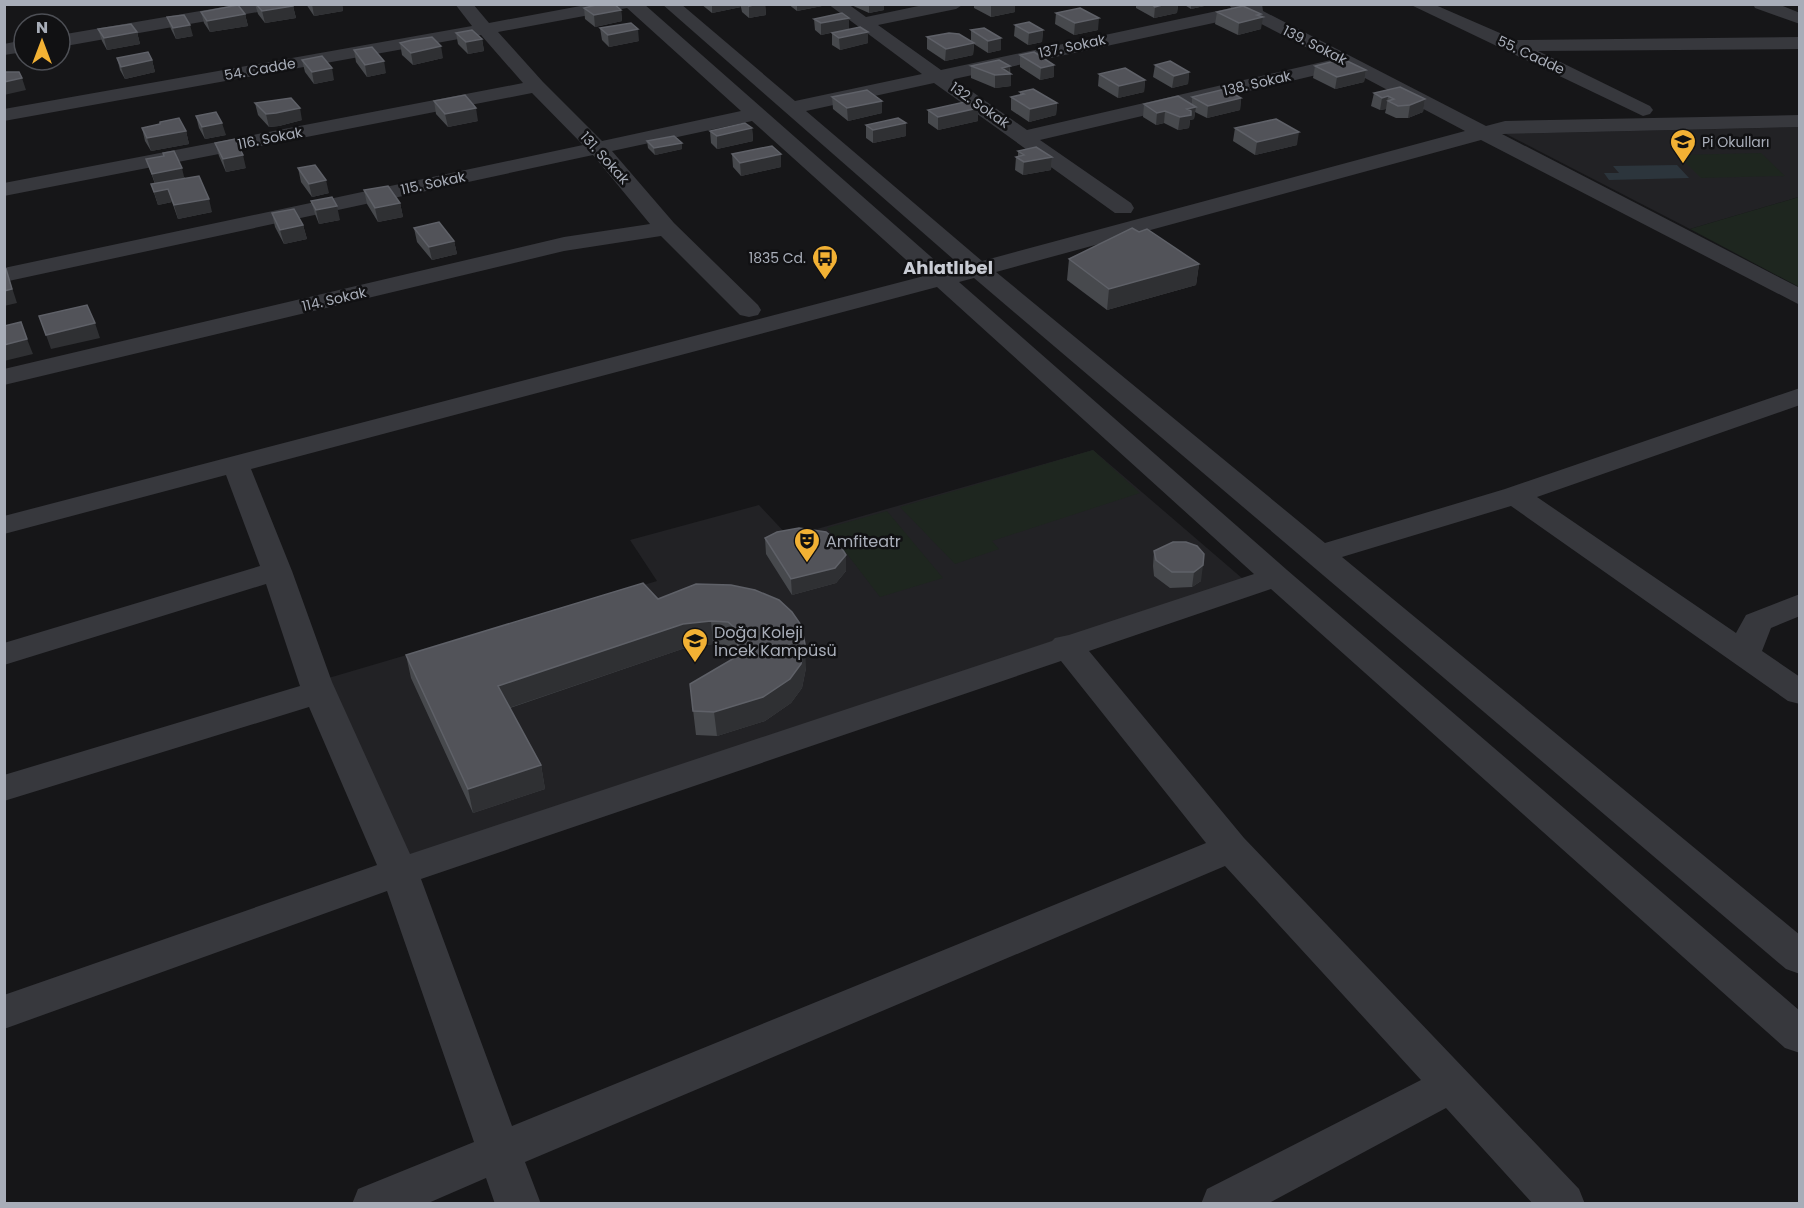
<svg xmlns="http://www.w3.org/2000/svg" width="1804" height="1208" font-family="Poppins,sans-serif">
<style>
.built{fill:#222225}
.green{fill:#1e261f}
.water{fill:#2c353c}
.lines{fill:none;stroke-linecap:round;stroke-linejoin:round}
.minor{fill:#37383d;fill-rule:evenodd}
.wall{fill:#47494d}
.shaded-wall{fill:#2f3033}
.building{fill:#525359;stroke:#5f6168;stroke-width:1.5}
.labels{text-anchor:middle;stroke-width:5;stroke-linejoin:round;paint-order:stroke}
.far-street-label{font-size:14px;fill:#a8adb8;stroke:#111113}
.far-poi-label{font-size:14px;fill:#a8adb8;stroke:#111113;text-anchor:start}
.poi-label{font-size:16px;fill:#a8adb8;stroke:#111113;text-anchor:start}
.far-district-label{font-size:18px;font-weight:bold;fill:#c9ccd4;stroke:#111113}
</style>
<rect width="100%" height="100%" fill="#161618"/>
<!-- built -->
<path class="built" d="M1799,127V197L1690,229L1506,134Z
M1093,450L1250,585L399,872L315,682L657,581L630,540L759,505L789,537Z"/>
<!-- green -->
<path class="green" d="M1761,153L1785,176L1701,178L1678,155Z
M1799,197V287L1690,229Z
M1093,450L1140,493L992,541L999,549L955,564L900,507Z
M887,511L943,578L880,597L827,528Z"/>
<!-- water -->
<path class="water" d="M1677,165L1689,178L1609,180L1604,173H1619L1613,166Z"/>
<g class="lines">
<!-- minor -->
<path class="minor" d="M241,4H283L275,9L60,47V35Z
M455,4H473L489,23L591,4H644L946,270L961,266L662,4H681L795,101L922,74L828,4H848L866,17L928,4H964L956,9L878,25L941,70L1231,8L1229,4H1262L1263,11L1486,126L1505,121L1800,115V127L1502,134L1800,288V305L1481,140L996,272L1325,543L1505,489L1800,388V405L1537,497L1736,633L1746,615L1800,594V616L1771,628L1762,651L1800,677V704L1788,701L1511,506L1342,557L1800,935V974L1786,969L974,278L959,282L1287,570L1800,1011V1053L1785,1048L1271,589L1089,651L1244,838L1579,1189L1585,1204H1533L1446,1108L1267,1204H1201L1207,1189L1421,1080L1225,866L525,1162L541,1204H495L486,1178L426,1204H352L358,1189L474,1142L387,891L4,1029V995L377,865L309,707L4,801V775L300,686L266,584L4,665V643L260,566L226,475L4,534V516L924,276L752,121L612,151L674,223L758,305L761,310L758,315L749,317L740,315L661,236L564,251L4,385V369L564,237L650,224L593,155L4,282V268L583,145L532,93L4,196V183L523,83L481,35L4,121V109L472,26ZM627,8L741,111L602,141L543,82L498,32ZM1246,16L1331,60L1027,130L954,79ZM1346,68L1465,131L982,261L806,111L934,83L1115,213H1131L1134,208L1131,203L1040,140ZM937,287L1254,574L1069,635L1055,638L1052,641L410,854L332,682L292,571L251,469ZM1061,661L1206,843L512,1126L421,879Z
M1409,4H1433L1516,40L1800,37V49L1538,51L1650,106L1653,110L1650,114L1643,116Z
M1753,4H1778L1800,13V24L1755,8Z
M24,40V52L4,55V44Z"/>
</g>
<!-- wall -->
<path class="wall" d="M255,4H292L293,6L296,18L265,23L258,14Z
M306,4H342L343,11L314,16Z
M701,4H765L766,15L749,18L742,12L741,7L712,13Z
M788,4H822V6L797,11Z
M849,4H884V10L869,13Z
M974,4H1015V12L991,17L974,8Z
M1136,4H1178L1177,13L1154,18L1136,8Z
M1183,4H1213L1191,9Z
M584,8L621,10L622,21L595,27L585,19Z
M201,12L245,14L248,26L210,32L204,23Z
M1217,12L1260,16L1261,29L1238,35L1215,24Z
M1056,13L1098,30L1074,35L1055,24Z
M167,17L193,36L176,39L171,29Z
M849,18V29L821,35L815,30L814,19Z
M1015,25L1043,30L1042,42L1028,45L1014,36Z
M600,28L639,41L609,47L602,40Z
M98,29L137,32L140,44L107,50L102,41Z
M971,30L1001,38V50L988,53L974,44L973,55L945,61L927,49V37L971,41Z
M456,33L482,39L484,51L468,54L458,44Z
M832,33L868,43L840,50L832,45Z
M400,43L443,58L413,65L402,55Z
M354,50L386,73L367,77L356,62Z
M1020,55L1054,65V77L1040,80L1020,67Z
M117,58L152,60L155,72L125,79L120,70Z
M302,60L334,80L314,84L305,72Z
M1155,65L1189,72L1188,84L1172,88L1153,77Z
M971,66H1010L1011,86L995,88L971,78Z
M1315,66L1366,70L1364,82L1335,89L1313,78Z
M1099,74L1145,80L1144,92L1118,98L1098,86Z
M1020,92L1057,103L1056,115L1029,122L1011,110V97L1020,95Z
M1374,93L1425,99L1423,112L1408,118H1396L1385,113L1386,109L1380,110L1371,106Z
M832,97L882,113L848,121L833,109Z
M1192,97L1241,98L1240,110L1207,118L1195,112L1194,119L1190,120L1189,128L1178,130L1164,123L1156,125L1143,117L1144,104H1192Z
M434,101L478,121L448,127L436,114Z
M255,103L302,120L279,126L269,127L258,115Z
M928,110L978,121L938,130L928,123Z
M196,116L226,135L205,139L199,128Z
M160,124L186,131L189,144L151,151L145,141L142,128Z
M866,125L906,136L873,143L866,138Z
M752,128L753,141L717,149L711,143L710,131Z
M1235,128L1297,145L1255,155L1233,141Z
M647,141L682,143V149L655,155L648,148Z
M215,143L246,168L226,172L219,156Z
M1018,151L1052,157L1051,170L1023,175L1015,170L1016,157L1018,156Z
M732,154H781V167L741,176L733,167Z
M164,156L185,178L212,212L178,219L172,202L158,205L151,184H155L146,159Z
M298,168L329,193L312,197L301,182Z
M364,190L400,203L403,217L378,222L367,204Z
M311,201L340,220L319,224L315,214Z
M272,213L303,225L307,239L284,244L275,227Z
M414,228L454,241L457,254L432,260L417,242Z
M1139,232L1199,264L1196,285L1107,310L1067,280L1069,259Z
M765,538L846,555V571L836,583L792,595L766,554Z
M1173,542L1201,581L1192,587L1170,588L1154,576L1153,566L1154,551Z
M696,584L806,668L802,688L791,703L765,721L717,736L696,735L690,684L736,657L737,652L730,646L713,644L685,648L510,708L541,765L545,789L473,813L411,678L406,655L658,599Z"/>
<!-- shaded-wall -->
<path class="shaded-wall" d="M312,4H342L343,11L314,16Z
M712,4H741V7L712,13Z
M758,4H765L766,15L749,18V6Z
M797,4H822V6L797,11Z
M869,4H884V10L869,13Z
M996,4H1015V12L991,17V6Z
M1166,4H1178L1177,13L1154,18L1155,7Z
M1191,4H1213L1191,9Z
M293,6L296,18L265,23L262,11Z
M621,10L622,21L595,27L594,15Z
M245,14L248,26L210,32L207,21Z
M1261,14L1260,18L1263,17L1261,29L1238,35L1239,23Z
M849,18V29L821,35V23Z
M1099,18L1098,30L1074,35L1075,23Z
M190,25L193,36L176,39L173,28Z
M638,29L639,41L609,47L608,35Z
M1043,30L1042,42L1028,45L1029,33Z
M137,32L140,44L107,50L104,38Z
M868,32V43L840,50L839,38Z
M1001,38V50L988,53V41Z
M482,39L484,51L468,54L466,42Z
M974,43L973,55L945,61L946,49Z
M441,46L443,58L413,65L411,53Z
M152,60L155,72L125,79L121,67Z
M384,61L386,73L367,77L365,65Z
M1054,65V77L1040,80L1041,68Z
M1010,66L1009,74H1011V86L995,88V75L1002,68Z
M332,68L334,80L314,84L312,72Z
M1366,70L1364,82L1335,89L1337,77Z
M1189,72L1188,84L1172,88L1174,76Z
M22,78L26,90L4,95V82Z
M1145,80L1144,92L1118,98L1119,86Z
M1388,96L1386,109L1380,110L1382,98Z
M1241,98L1240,110L1207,118L1208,106Z
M1425,99L1423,112L1408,118L1410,105Z
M882,101V113L848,121L847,108Z
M1057,103L1056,115L1029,122L1030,109Z
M1196,107L1194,119L1190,120L1189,128L1178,130L1180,117L1187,109Z
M300,108L302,120L279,126L269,127L266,114Z
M476,108L478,121L448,127L445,114Z
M978,108V121L938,130V117Z
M1165,111L1164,123L1156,125L1157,113Z
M222,123L226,135L205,139L202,127Z
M906,123V136L873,143V130Z
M752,128L753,141L717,149V136Z
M186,131L189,144L151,151L147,138Z
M1299,132L1297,145L1255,155L1257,142Z
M682,143V149L655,155L654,148Z
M781,154V167L741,176L740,163Z
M243,155L246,168L226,172L223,159Z
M1052,157L1051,170L1023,175L1024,162Z
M182,168L185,181L156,187L152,174Z
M326,180L329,193L312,197L309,184Z
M168,189L172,202L158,205L154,192Z
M209,199L212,212L178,219L174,205Z
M400,203L403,217L378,222L375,208Z
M337,206L340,220L319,224L316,210Z
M303,225L307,239L284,244L280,230Z
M454,241L457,254L432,260L429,247Z
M1199,264L1196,285L1107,310L1109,289Z
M6,269L17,303L4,306V291Z
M95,323L100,338L51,349L46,335Z
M27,339L33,354L4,361V345Z
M846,555V571L836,583L792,595L791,579Z
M1203,565L1201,581L1192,587L1194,572Z
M711,621L713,644L685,648L503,710L498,686L683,624Z
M805,644L806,668L802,688L791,703L765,721L717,736L714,712Z
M541,765L545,789L473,813L468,789Z"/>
<!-- building -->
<path class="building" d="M256,4H292L293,6L262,11Z
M600,4H614L621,10L594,15L584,8Z
M746,4H758L749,6Z
M1151,4H1166L1155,7Z
M238,5L245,14L207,21L201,12Z
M1243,6L1261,14L1257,15L1263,17L1239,23L1217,12Z
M1080,8L1099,18L1075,23L1056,13Z
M842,13L849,18L821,23L814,19Z
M184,15L190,25L173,28L167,17Z
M1029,22L1043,30L1029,33L1015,25Z
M631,23L638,29L608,35L600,28Z
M131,24L137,32L104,38L98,29Z
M860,27L868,32L839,38L832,33Z
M984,28L1001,38L988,41L971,30Z
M472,30L482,39L466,42L456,33Z
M949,33L959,34L974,43L946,49L927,37Z
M432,37L441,46L411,53L400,43L412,40Z
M372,47L384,61L365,65L354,50Z
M148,52L152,60L121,67L117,58Z
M1034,52L1054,65L1041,68L1020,55Z
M322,56L332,68L312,72L302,60Z
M1343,59L1366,70L1337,77L1315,66Z
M999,60L1010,66L1002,68L1011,74L995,75L971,66Z
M1170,61L1189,72L1174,76L1155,65Z
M1125,68L1145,80L1119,86L1099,74Z
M4,72H19L22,78L4,82Z
M1400,87L1425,99L1410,105L1398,106L1388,101L1394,99L1388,96L1382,98L1374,93Z
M1033,89L1057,103L1030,109L1011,97L1024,94L1020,92Z
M1225,89L1241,98L1208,106L1192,97Z
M867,90L882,101L847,108L832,97Z
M465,95L476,108L445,114L434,101Z
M1178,96L1196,107L1187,109L1191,111V115L1180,117L1165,111L1157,113L1144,104Z
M291,98L300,108L276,113L266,114L255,103Z
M969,101L978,108L938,117L928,110Z
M216,112L222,123L202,127L196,116Z
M179,118L186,131L147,138L142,128L160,124V122Z
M898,118L906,123L873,130L866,125Z
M1276,119L1299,132L1257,142L1235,128Z
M745,123L752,128L717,136L710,131Z
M674,136L682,143L654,148L647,141Z
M235,139L243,155L223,159L215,143Z
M772,146L781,154L740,163L732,154Z
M1036,147L1052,157L1024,162L1016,157L1024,155L1018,151Z
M174,151L182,168L152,174L146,159L164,156L163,153Z
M315,165L326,180L309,184L298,168Z
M199,176L209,199L174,205L168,189L154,192L151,184Z
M388,186L400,203L375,208L364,190Z
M332,197L337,206L316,210L311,201Z
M294,209L303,225L280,230L272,213Z
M439,222L454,241L429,247L414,228Z
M1132,228L1139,232L1147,229L1199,264L1109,289L1069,259Z
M6,269L12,289L4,291V270Z
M87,305L95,323L46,335L39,316Z
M21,322L27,339L4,345V326Z
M799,528L826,532L838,542L846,555L835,568L791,579L765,538L777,532Z
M1173,542H1186L1197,546L1204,554L1203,565L1194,572H1172L1156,560L1154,551Z
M643,583L658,599L696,584L731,585L755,590L779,600L792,612L801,625L805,644L801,664L790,679L763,697L714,712L693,711L690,684L736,657L738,641L735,628L728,622L711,621L683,624L498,686L541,765L468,789L406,655Z"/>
<!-- icons -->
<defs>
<symbol id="school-pin" viewBox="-11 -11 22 30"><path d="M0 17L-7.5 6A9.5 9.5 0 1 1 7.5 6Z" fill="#f2b134" stroke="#111113"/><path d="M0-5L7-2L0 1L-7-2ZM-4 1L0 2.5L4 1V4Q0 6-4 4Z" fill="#111"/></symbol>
<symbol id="bus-pin" viewBox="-11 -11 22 30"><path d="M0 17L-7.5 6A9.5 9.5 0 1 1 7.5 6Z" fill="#f2b134" stroke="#111113"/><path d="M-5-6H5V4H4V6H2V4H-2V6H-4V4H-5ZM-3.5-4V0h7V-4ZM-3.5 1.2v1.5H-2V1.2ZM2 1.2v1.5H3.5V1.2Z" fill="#111"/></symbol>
<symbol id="theatre-pin" viewBox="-11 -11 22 30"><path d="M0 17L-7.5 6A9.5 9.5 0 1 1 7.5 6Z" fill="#f2b134" stroke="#111113"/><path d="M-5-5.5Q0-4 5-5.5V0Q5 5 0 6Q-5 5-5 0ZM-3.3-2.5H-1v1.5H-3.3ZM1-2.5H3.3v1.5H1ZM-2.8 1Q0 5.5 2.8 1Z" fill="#111"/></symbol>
</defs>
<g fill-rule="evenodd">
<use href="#school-pin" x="1668" y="127" width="30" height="40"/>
<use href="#bus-pin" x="810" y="243" width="30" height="40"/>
<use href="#theatre-pin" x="792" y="526" width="30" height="40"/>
<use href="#school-pin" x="680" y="626" width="30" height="40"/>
</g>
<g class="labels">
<!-- far-street labels -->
<g class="far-street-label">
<text transform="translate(1315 45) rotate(27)" y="5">139. Sokak</text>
<text transform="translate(1072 46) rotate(-12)" y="5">137. Sokak</text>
<text transform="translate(1531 55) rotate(25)" y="5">55. Cadde</text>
<text transform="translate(260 69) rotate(-10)" y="5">54. Cadde</text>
<text transform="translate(1257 83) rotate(-13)" y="5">138. Sokak</text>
<text transform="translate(980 105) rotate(35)" y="5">132. Sokak</text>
<text transform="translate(270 138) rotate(-11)" y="5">116. Sokak</text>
<text transform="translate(605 158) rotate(48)" y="5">131. Sokak</text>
<text transform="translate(433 183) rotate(-12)" y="5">115. Sokak</text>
<text transform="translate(334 299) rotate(-13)" y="5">114. Sokak</text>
</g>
<!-- far-poi labels -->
<g class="far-poi-label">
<text x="1702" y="147">Pi Okulları</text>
<text x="806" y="263" text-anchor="end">1835 Cd.</text>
</g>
<!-- poi labels -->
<g class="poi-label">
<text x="826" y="547">Amfiteatr</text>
<text x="714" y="638">Doğa Koleji<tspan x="714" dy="18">İncek Kampüsü</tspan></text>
</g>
<!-- far-district labels -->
<g class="far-district-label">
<text x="948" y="274">Ahlatlıbel</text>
</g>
</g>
<!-- border -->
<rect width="1804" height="1208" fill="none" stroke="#a8adb8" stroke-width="12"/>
<!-- north arrow -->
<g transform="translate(42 42)"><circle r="28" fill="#111113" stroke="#4d4f55" stroke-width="1.5"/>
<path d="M0-4.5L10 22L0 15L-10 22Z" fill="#f2b134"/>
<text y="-9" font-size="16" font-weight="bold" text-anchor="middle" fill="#a8adb8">N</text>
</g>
</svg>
